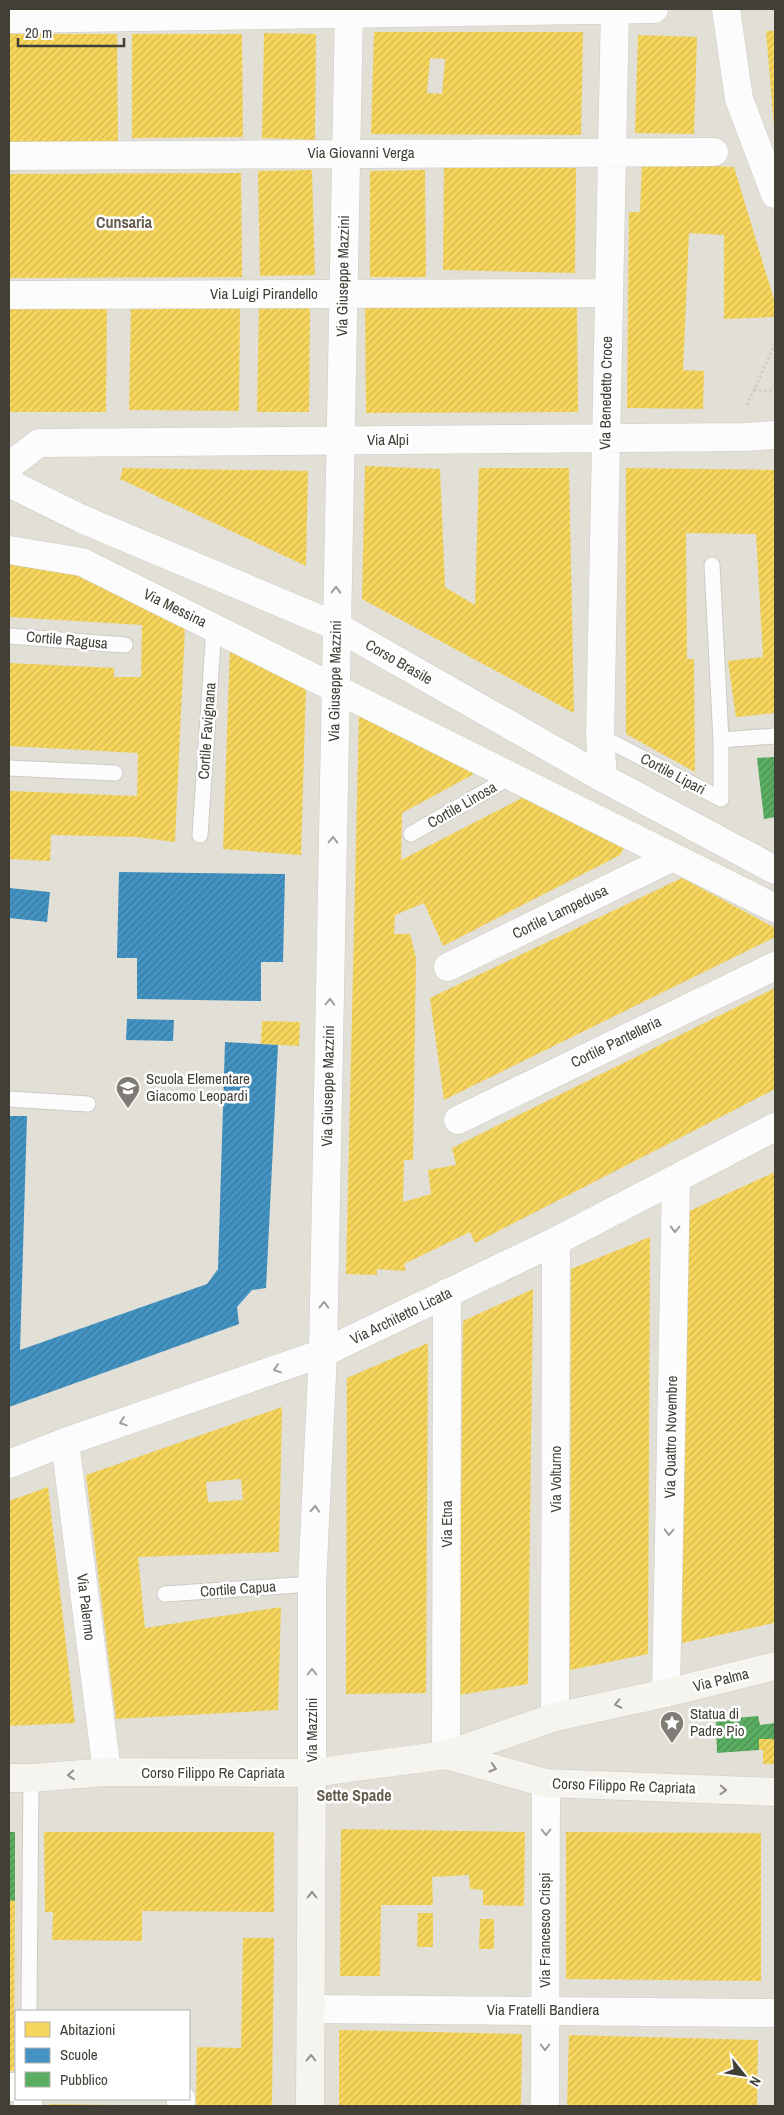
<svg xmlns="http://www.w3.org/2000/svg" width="784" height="2115" font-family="'Archivo Narrow',sans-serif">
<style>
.residential{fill:#e1dfd6;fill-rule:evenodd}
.homes{fill:url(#homes-hatch);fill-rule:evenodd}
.schools{fill:url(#schools-hatch)}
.public{fill:url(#public-hatch)}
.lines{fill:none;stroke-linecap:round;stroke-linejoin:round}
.service-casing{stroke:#cccbc6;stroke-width:17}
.minor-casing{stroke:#cccbc6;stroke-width:29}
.tertiary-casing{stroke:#cccbc6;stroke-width:29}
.secondary-casing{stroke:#cccac0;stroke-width:29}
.path{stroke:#cecdca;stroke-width:3;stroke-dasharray:2.5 2.5;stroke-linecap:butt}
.service{stroke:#fcfcfc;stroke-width:15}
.minor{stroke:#fcfcfc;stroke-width:28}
.tertiary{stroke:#fcfcfc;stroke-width:28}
.secondary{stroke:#f5f4ee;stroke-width:28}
.oneway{stroke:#9f9e99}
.oneway2{stroke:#939089}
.labels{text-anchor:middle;stroke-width:5;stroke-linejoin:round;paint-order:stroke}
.street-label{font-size:15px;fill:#423f36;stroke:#fff}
.poi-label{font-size:15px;fill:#423f36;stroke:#fff;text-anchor:start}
.neighbourhood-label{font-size:16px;font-weight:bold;fill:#645e4e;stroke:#fff}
</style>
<defs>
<pattern id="homes-hatch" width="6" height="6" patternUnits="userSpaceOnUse" patternTransform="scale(1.25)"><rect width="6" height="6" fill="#f6d55c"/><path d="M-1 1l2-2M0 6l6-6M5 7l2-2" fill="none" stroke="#d4b851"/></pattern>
<pattern id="schools-hatch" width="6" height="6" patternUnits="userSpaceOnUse" patternTransform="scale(1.25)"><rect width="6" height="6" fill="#4393c3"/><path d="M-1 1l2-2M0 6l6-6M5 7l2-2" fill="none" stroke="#3a799f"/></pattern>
<pattern id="public-hatch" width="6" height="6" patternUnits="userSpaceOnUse" patternTransform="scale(1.25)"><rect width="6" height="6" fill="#5aae61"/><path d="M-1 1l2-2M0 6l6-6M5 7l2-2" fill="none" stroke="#4c8f51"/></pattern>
</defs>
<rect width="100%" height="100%" fill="#eeede8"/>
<!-- residential -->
<path class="residential" d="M9,9H775V2106H9ZM16,2011H189V2099H16Z"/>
<!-- homes -->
<path class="homes" d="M766,31H775V127H774Z
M374,32H583L581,135L371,134ZM430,58L445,59L442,94L427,93Z
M264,33L316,34L315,140L262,138Z
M9,34H117L118,144L9,145Z
M132,34H242L243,137L132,138Z
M638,35L697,37L694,134L635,133Z
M642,163L734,167L775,303V317L724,319V235L689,233L683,370L704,371L703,409L627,408L629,212H640Z
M444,167L576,168L575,273L443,270Z
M312,170L315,275L260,276L258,171Z
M425,170L426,277H370V171Z
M241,173L242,277L9,278V174Z
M365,304H577L578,412L366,413Z
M9,305L107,306L106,412H9Z
M131,305L240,307L239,411L129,410Z
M259,307H310L309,412H257Z
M365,466L440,469L445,587L475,605L479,468H569L574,713L362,599Z
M123,468L308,471L306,566L120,479Z
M626,468L775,470V713L736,717L728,661L763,657L756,534L686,533L687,659H694L695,772L626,734Z
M9,564L82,573L185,627L175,842L136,837L51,835L50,861L9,859V791L137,796L138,753L9,746V663L114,668V677H141L142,625L9,617Z
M230,647L306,686L301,855L223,849Z
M359,712L474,774L402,813L401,860L524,797L625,847L620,855L443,946L424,903L395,915L394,934H410L416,958L413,1160H404L403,1202L431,1194L428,1170L456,1165L452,1148L775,988V1089L475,1243L470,1232L404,1264L406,1271L377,1269V1275L346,1274Z
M682,878L775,928V937L444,1100L430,998Z
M262,1021L300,1022L299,1046L261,1044Z
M775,1172L774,1623L682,1643L685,1213Z
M650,1237L648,1654L570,1670L571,1269Z
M533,1289L528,1684L459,1695L463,1321Z
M428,1343L426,1693L346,1694L347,1378Z
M282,1407L279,1552L138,1557L145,1628L281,1607L278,1710L116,1719L86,1475ZM241,1479L243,1500L208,1502L206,1482Z
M48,1487L75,1723L9,1726V1501Z
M759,1739H775V1764H763V1750H759Z
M341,1829L525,1832L524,1906L483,1905V1890L470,1889L469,1875L432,1877L433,1905H381L380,1976H340Z
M44,1832H274V1912L142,1911V1941L52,1940L53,1912H45Z
M566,1832L761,1833V1981L566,1979Z
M9,1900L15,1901L14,2071H9Z
M418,1913H433V1947H417Z
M480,1919H494V1949H479Z
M243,1938H274L272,2106H196L197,2047L241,2048Z
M339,2030L522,2034L521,2106H339Z
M569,2035L758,2040L757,2106H567Z
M49,2104L118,2105V2106H49Z"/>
<!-- schools -->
<path class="schools" d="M119,872L285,874L283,962H261V1001L137,999V958H117Z
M9,888L50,892L47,922L9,918Z
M127,1019L174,1020L173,1041L126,1040Z
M225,1042L278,1045L266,1288L252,1290L237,1307L239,1324L9,1407V1116H27L20,1350L207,1284L218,1269Z"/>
<!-- public -->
<path class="public" d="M775,757V817L764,819L757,758Z
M758,1716L760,1725L775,1723V1739H759V1750L717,1753L716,1720Z
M9,1832H15V1901L9,1900Z"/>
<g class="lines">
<defs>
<path id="service" d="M9,636L125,645
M600,736L721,799V740L712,565
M721,740L775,736
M9,768L115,773
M411,834L512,776
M200,835L214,627
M9,1099L88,1104
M165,1594L312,1584
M29,2011L31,1778"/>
<path id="minor" d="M726,9L739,99L775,194
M9,19L654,9
M9,156L714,152
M9,295L609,293
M9,466L39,443L744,437L775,435
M9,483L82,519L336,626L603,778L775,870
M9,550L82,562L775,908
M603,778L600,736L615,9
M448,967L673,857
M458,1120L775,966
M323,1353L349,9
M65,1442L107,1772
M666,1693L676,1180
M555,1717L556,1241
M446,1755L447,1293
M311,2009L775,2013
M9,2087H16
M28,2099V2106
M181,2106V2099
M545,2106L546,1783"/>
<path id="tertiary" d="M9,1464L65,1442L323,1353L556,1241L775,1127
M312,1773V1584L323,1353"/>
<path id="secondary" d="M446,1755L546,1783L775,1792
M9,1778H31L107,1772L312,1773L446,1755L555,1717L666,1693L775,1666
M310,2106L312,1773"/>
</defs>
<!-- service casing -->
<use href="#service" class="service-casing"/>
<!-- minor casing -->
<use href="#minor" class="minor-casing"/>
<!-- tertiary casing -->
<use href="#tertiary" class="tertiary-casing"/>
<!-- secondary casing -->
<use href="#secondary" class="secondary-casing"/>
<!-- path -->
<path class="path" d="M754,390L775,391
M747,405L775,344"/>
<!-- service -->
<use href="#service" class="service"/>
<!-- minor -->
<use href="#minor" class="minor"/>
<!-- tertiary -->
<use href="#tertiary" class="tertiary"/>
<!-- secondary -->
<use href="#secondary" class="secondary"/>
</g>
<!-- one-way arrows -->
<defs><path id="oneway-chevron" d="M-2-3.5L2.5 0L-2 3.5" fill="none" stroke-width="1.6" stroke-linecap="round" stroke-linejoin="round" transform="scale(1.25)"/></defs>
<g class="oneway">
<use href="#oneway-chevron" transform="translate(336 590) rotate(-89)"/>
<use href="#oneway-chevron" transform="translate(333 840) rotate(-89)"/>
<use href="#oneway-chevron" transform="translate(330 1002) rotate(-89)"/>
<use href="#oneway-chevron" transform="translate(675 1229) rotate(91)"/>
<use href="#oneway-chevron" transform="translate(324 1305) rotate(-89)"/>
<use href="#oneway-chevron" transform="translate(277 1369) rotate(161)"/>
<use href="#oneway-chevron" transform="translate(123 1422) rotate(161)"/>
<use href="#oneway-chevron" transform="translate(315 1509) rotate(-87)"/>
<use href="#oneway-chevron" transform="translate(669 1532) rotate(91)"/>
<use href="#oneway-chevron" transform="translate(312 1672) rotate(-90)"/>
<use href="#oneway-chevron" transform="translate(546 1832) rotate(90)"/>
<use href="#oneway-chevron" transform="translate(545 2047) rotate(90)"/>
</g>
<g class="oneway2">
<use href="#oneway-chevron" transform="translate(618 1704) rotate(168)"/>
<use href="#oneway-chevron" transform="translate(493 1768) rotate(16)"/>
<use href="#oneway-chevron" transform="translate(71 1775) rotate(176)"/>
<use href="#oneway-chevron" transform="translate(723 1790) rotate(2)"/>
<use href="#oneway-chevron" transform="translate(312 1895) rotate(-90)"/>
<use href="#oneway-chevron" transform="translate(311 2058) rotate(-90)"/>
</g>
<!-- icons -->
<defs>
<symbol id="school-pin" viewBox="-11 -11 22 30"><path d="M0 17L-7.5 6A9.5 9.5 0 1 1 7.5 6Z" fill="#7e7c74" stroke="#fff"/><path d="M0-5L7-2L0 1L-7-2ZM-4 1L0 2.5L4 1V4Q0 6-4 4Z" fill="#fff"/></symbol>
<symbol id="sight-pin" viewBox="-11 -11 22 30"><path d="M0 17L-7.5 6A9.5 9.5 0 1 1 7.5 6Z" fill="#7e7c74" stroke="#fff"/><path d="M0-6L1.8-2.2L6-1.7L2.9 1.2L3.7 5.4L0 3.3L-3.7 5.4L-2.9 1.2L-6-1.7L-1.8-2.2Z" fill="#fff"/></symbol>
</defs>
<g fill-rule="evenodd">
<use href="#school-pin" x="114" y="1074" width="28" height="38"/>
<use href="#sight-pin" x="658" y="1709" width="28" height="38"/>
</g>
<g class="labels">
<!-- street labels -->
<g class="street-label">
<text x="361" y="158">Via Giovanni Verga</text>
<text transform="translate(343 276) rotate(-89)" y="5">Via Giuseppe Mazzini</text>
<text x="264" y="299">Via Luigi Pirandello</text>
<text transform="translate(606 393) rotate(-89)" y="5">Via Benedetto Croce</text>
<text x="388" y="445">Via Alpi</text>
<text transform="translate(175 608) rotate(26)" y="5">Via Messina</text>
<text transform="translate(67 640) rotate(5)" y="5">Cortile Ragusa</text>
<text transform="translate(399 662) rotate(30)" y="5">Corso Brasile</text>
<text transform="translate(335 681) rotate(-89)" y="5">Via Giuseppe Mazzini</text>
<text transform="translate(207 731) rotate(-86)" y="5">Cortile Favignana</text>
<text transform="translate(673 774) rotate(28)" y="5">Cortile Lipari</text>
<text transform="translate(462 805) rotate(-30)" y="5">Cortile Linosa</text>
<text transform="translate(560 912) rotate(-26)" y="5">Cortile Lampedusa</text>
<text transform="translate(616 1042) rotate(-26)" y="5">Cortile Pantelleria</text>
<text transform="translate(328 1086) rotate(-89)" y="5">Via Giuseppe Mazzini</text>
<text transform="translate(401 1316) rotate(-26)" y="5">Via Architetto Licata</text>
<text transform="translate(671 1437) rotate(-89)" y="5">Via Quattro Novembre</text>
<text transform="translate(556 1479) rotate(-90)" y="5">Via Volturno</text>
<text transform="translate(447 1524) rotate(-90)" y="5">Via Etna</text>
<text transform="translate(238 1589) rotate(-4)" y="5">Cortile Capua</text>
<text transform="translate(86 1607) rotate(83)" y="5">Via Palermo</text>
<text transform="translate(721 1680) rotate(-14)" y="5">Via Palma</text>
<text transform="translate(312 1730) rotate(-90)" y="5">Via Mazzini</text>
<text x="213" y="1778">Corso Filippo Re Capriata</text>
<text transform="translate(624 1786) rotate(2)" y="5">Corso Filippo Re Capriata</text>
<text transform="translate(545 1930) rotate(-90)" y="5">Via Francesco Crispi</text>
<text x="543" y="2015">Via Fratelli Bandiera</text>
</g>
<!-- poi labels -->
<g class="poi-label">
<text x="146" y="1084">Scuola Elementare<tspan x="146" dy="17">Giacomo Leopardi</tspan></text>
<text x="690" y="1719">Statua di<tspan x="690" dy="17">Padre Pio</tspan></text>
</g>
<!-- neighbourhood labels -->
<g class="neighbourhood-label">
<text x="124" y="228">Cunsaria</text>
<text x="354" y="1801">Sette Spade</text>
</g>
</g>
<!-- border -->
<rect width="784" height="2115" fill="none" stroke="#423f36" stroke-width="20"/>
<!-- legend -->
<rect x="15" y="2010" width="175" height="90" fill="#ffffff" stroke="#b3b2af"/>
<rect x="25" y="2022" width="25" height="15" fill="#f6d55c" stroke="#b3b2af"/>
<text x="60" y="2035" font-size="15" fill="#423f36">Abitazioni</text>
<rect x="25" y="2048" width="25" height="15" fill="#4393c3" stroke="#b3b2af"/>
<text x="60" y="2060" font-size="15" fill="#423f36">Scuole</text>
<rect x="25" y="2072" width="25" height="15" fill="#5aae61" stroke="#b3b2af"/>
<text x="60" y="2085" font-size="15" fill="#423f36">Pubblico</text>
<!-- north arrow -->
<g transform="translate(744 2075) rotate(120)" stroke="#ffffff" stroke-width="4" paint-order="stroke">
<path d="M0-4L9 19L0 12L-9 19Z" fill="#423f36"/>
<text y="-8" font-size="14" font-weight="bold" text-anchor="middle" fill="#423f36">N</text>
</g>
<!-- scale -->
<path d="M18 38v8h106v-8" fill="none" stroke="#423f36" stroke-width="2.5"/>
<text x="25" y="38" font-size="15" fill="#423f36" stroke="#ffffff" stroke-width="4" paint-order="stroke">20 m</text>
</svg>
